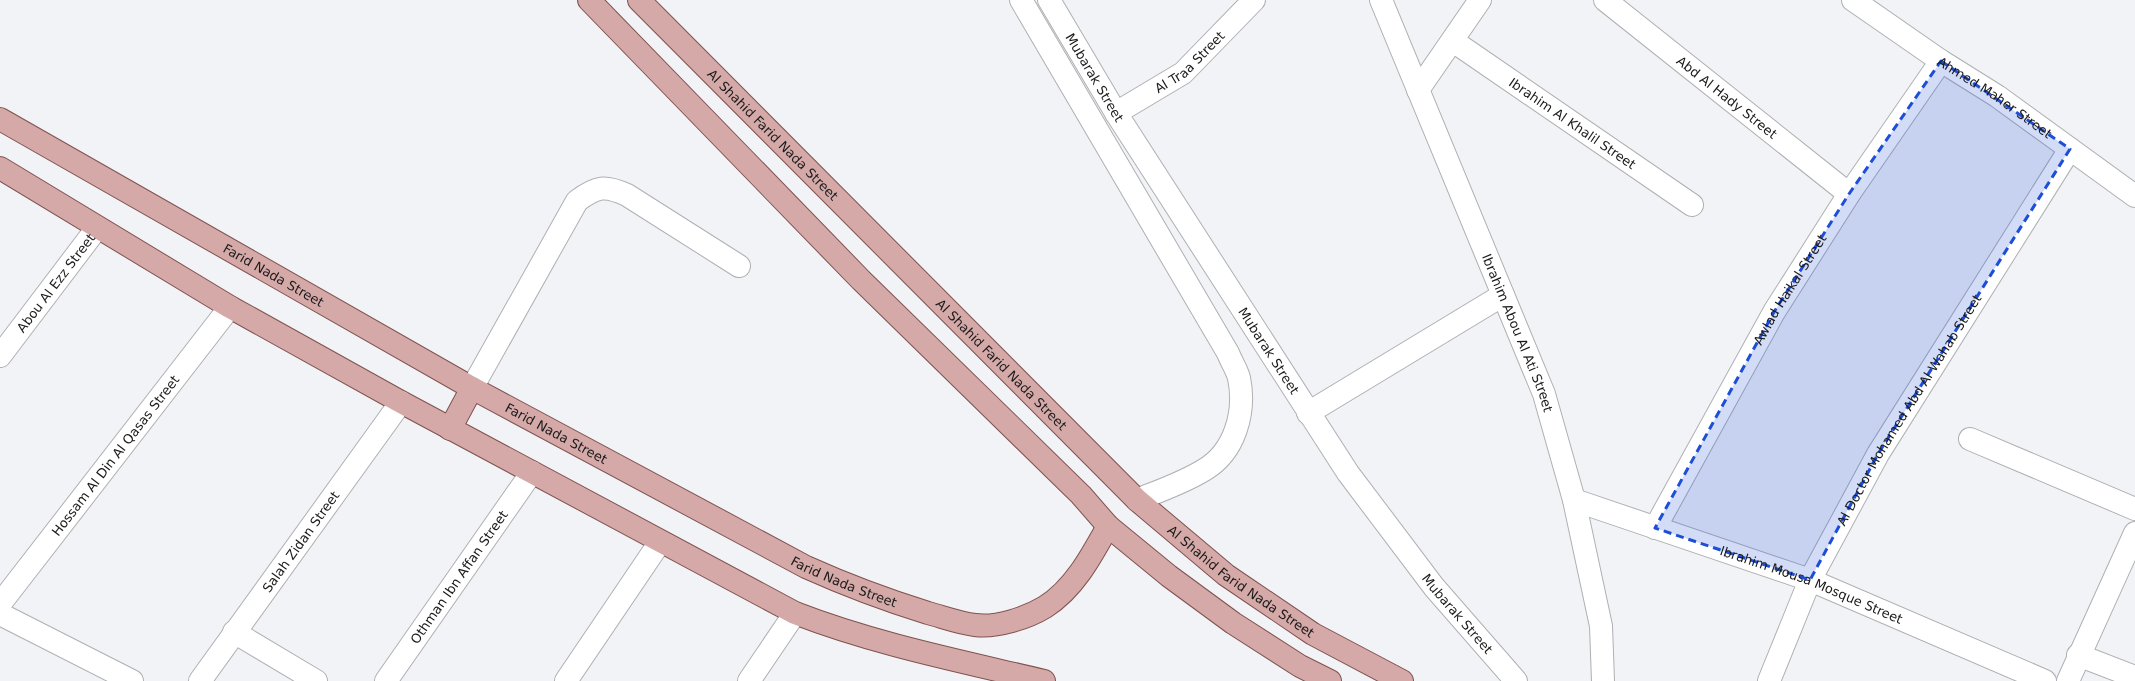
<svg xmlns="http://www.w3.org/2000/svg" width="2135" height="681" font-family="'DejaVu Sans',sans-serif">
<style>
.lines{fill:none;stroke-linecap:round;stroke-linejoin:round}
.minor-casing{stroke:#afb0b3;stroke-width:24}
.major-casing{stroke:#805250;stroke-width:24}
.minor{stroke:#fff;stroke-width:22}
.major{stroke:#d4a9a7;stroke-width:22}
.marked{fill:#1d4ed8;fill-opacity:0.2;stroke:#1d4ed8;stroke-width:3;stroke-dasharray:8 5;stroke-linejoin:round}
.labels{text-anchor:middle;stroke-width:4;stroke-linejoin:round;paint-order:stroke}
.street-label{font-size:13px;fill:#1a1a1b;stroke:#fff}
</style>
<rect width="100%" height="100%" fill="#f1f3f6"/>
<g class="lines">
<defs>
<g id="minor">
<path d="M1021,0L1228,353C1231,361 1237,370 1239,378C1246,412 1235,452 1204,470C1183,483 1159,491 1137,500"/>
<path id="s1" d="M1049,0L1116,113L1348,473L1434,587L1516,681"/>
<path id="s2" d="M1381,0L1544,394L1574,500L1601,626L1603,681"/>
<path id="s3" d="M1605,0L1849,194"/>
<path id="s4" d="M1853,0L1941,61L1997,96L2135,196"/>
<path id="s5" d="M1453,41L1692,205"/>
<path d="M1418,90L1480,0"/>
<path id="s6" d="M1116,113L1183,73L1254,0"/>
<path id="s7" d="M0,356L97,228"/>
<path d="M472,388L577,201C597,186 605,185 627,195L739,266"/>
<path d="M1308,413L1503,295"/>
<path d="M1970,439L2135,509"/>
<path id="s8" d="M1574,500L1810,580L2045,681"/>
<path id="s9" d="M1655,528L1774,312L1849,194L1941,61"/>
<path id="s10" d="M0,604L230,307"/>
<path d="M0,614L132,681"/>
<path d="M234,632L316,681"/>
<path d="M2078,655L2135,677"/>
<path id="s11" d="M200,681L401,402"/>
<path id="s12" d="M386,681L532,472"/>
<path d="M566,681L660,542"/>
<path d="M749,681L795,613"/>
<path id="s13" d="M1769,681L1810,580L1878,454L2070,149"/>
<path d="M2068,681L2135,533"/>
</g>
<g id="major">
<path d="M589,0L861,280L1081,495L1108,526L1169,576L1233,623L1300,666L1330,681"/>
<path id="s14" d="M639,0L1137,500L1226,575L1313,634L1402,681"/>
<path id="s15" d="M0,119L472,388L806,567C846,585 886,600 928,613C943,617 959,623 975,625C996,628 1027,618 1045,607C1074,589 1092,555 1108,526"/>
<path d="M0,168L230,307L401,402L795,613C875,644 960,661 1044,681"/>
<path d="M450,429L472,388"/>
</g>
</defs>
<!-- minor casing -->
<use href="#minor" class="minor-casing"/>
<!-- major casing -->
<use href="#major" class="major-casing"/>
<!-- minor -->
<use href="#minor" class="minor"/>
<!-- major -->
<use href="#major" class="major"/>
</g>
<!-- marked area -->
<path class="marked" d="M1941,61L2070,149L1878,454L1810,580L1655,528L1774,312L1849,194Z"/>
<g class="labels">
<!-- street labels -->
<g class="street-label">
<text dy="5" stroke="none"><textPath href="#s6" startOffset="90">Al Traa Street</textPath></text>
<text dy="5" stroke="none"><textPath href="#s1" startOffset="90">Mubarak Street</textPath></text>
<text dy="5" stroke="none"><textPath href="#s3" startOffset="156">Abd Al Hady Street</textPath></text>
<text dy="5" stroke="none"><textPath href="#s4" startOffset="172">Ahmed Maher Street</textPath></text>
<text dy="5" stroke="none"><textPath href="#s5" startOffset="145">Ibrahim Al Khalil Street</textPath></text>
<text dy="5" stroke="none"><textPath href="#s14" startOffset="190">Al Shahid Farid Nada Street</textPath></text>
<text dy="5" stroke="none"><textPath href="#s15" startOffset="315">Farid Nada Street</textPath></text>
<text dy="5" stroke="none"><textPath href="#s7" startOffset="92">Abou Al Ezz Street</textPath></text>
<text dy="5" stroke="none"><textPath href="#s9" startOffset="274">Awlad Haikal Street</textPath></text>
<text dy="5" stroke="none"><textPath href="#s2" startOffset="360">Ibrahim Abou Al Ati Street</textPath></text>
<text dy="5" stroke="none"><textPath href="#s1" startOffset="414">Mubarak Street</textPath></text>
<text dy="5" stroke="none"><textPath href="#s14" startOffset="514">Al Shahid Farid Nada Street</textPath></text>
<text dy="5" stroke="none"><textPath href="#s13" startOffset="306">Al Doctor Mohamed Abd Al Wahab Street</textPath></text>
<text dy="5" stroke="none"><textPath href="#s15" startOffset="639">Farid Nada Street</textPath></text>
<text dy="5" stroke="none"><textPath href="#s10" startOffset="188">Hossam Al Din Al Qasas Street</textPath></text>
<text dy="5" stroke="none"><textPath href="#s11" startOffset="172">Salah Zidan Street</textPath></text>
<text dy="5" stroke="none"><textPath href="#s12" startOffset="127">Othman Ibn Affan Street</textPath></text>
<text dy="5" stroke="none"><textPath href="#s14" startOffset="838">Al Shahid Farid Nada Street</textPath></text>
<text dy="5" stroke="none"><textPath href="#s15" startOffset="963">Farid Nada Street</textPath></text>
<text dy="5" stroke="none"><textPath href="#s8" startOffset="252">Ibrahim Mousa Mosque Street</textPath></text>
<text dy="5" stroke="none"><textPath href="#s1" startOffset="738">Mubarak Street</textPath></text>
</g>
</g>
</svg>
